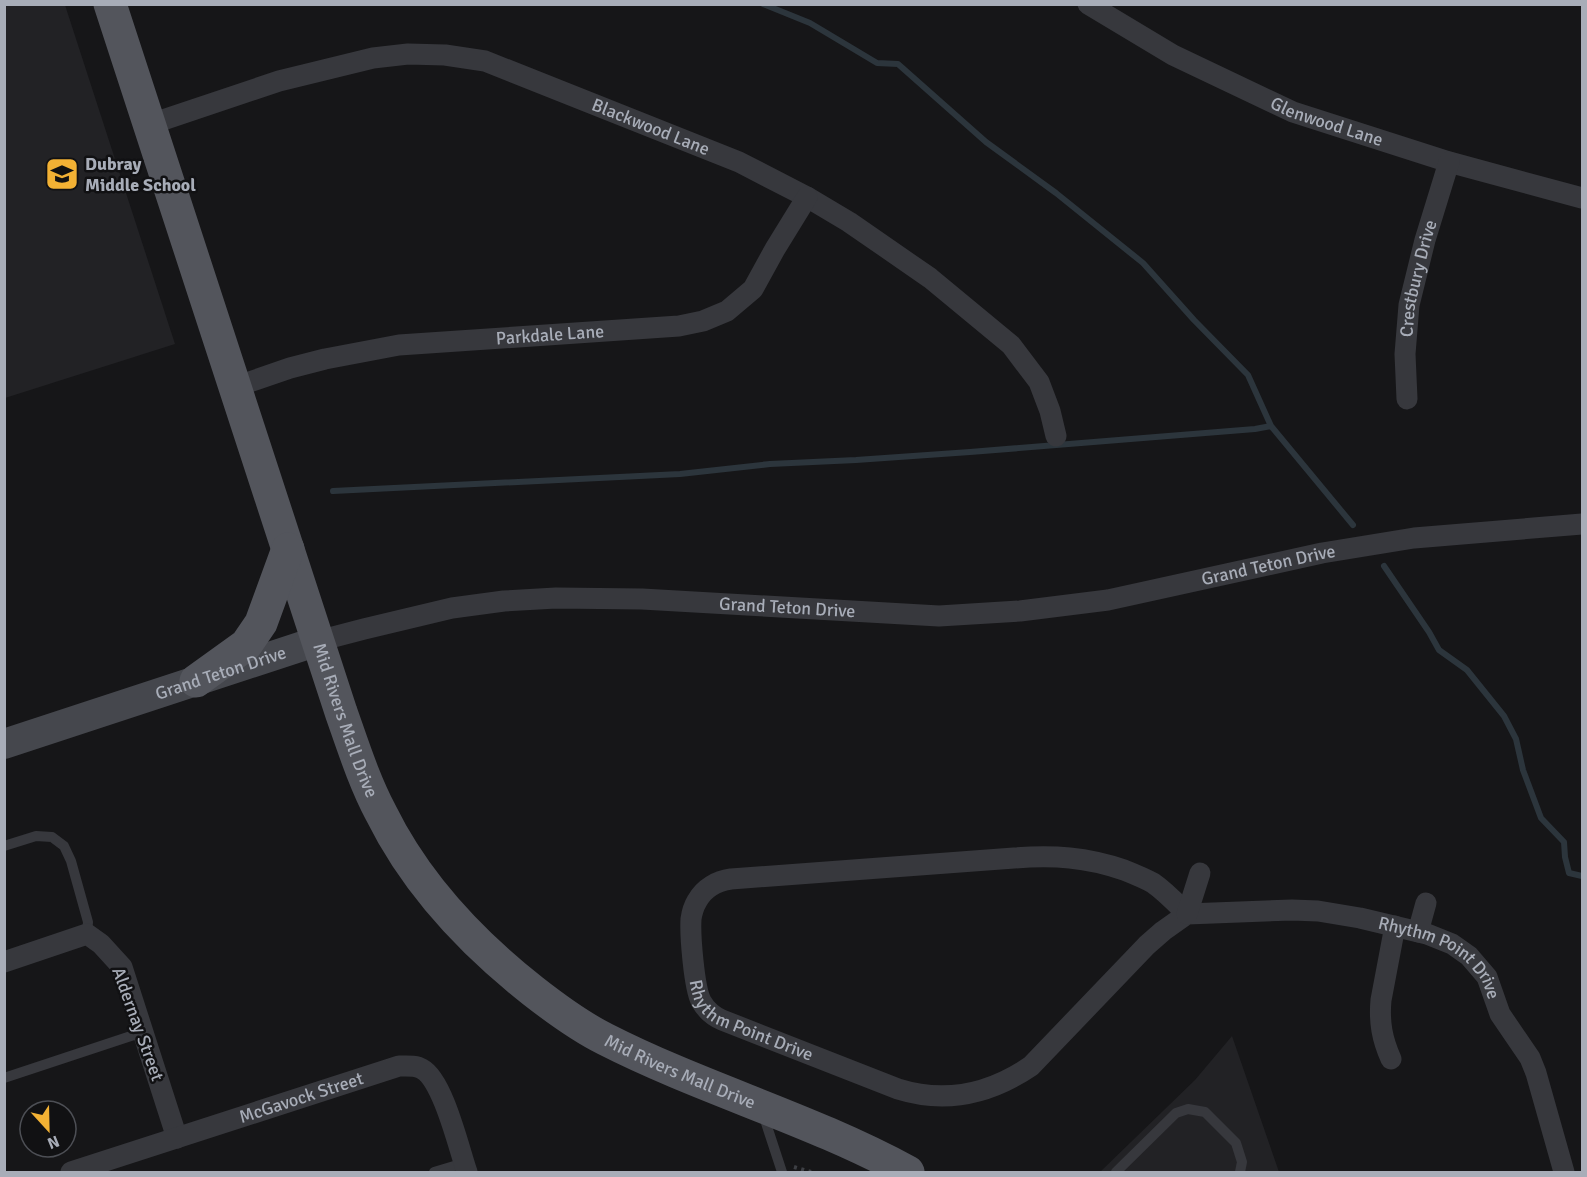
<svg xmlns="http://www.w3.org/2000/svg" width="1587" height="1177" font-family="Signika,sans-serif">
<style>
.built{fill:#222225}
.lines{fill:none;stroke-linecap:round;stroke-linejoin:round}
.stream{stroke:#2c353c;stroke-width:6}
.path{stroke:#3d3f44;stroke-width:4;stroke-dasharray:3 4.5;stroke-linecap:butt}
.lane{stroke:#37383d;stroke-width:10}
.street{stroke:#37383d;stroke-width:21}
.secondary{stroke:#45474d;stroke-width:30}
.primary{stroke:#53555c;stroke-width:33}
.labels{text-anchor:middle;stroke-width:5;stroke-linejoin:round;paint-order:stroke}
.street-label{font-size:18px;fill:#a8adb8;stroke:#111113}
.poi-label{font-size:18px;font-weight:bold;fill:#a8adb8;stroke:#111113;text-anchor:start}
</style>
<rect width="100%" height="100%" fill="#161618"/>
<!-- built -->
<path class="built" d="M5,4L65,5L175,344L5,398Z
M1232,1036L1279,1172H1100L1195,1080Z"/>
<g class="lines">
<!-- stream -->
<path class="stream" d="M763,4L810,23L877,63L898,64L986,142L1056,193L1143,263L1194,320L1248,375L1271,426L1353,525
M333,491L680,474L770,464L856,460L970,452L1255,429L1271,426
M1384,566L1429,632L1439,650L1467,670L1504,716L1516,739L1523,770L1541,818L1564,842L1565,857L1569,873L1582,876"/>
<!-- path -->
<path class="path" d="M794,1167L811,1172"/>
<!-- lane -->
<path class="lane" d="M4,846L36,836L52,837L64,846L71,861L88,922L87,934
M4,1078L143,1032
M763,1114L782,1172
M434,1172L464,1163
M1116,1172L1176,1113L1188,1109L1205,1112L1236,1143L1242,1162L1240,1172"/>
<!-- street -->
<g class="street">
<path id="s1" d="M1088,4L1173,55L1293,112L1449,162L1582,198"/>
<path id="s2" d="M148,125L279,81L373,58L408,54L445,55L485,61L739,162L807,197L849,222L930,278L1011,345L1039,382L1050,411L1056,436"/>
<path id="s3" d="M235,387L290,368L325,359L399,345L679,326L703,321L727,311L753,289L775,249L807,197"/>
<path id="s4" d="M1407,399L1405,354L1409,305L1425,240L1449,162"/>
<path id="s5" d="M318,641L364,629L452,608L504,601L556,598L642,599L939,616L1020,611L1108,600L1322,553L1414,538L1582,524"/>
<path id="s6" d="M1187,914C1177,904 1166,892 1153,883C1144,878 1134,874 1124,870C1086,857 1054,855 1014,858L731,879C717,881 704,888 697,901C694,906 692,912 691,919C690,935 694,987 701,1001C706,1010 713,1016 722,1020L898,1089C946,1104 990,1094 1031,1066L1147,945L1163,931L1187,914L1292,910L1318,911L1360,918L1427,934L1452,944L1469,956L1487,977L1500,1014L1530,1058L1536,1073L1564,1172"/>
<path d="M1187,914L1200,873"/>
<path d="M1418,932L1426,903"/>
<path d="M4,962L87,934L101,944L122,967L177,1138"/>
<path d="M1391,1059C1382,1039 1379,1022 1381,1000L1395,926"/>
<path id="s7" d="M71,1172L399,1066C406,1066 416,1065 422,1069C443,1080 459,1149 467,1172"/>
</g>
<!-- secondary -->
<path class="secondary" id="s8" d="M4,744L318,641"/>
<!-- primary -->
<g class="primary">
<path id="s9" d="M110,4L341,712C353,746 364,781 381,813C416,884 472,943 533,991C556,1009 579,1026 605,1039C703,1089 811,1119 908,1172"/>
<path d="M196,681L246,645L261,623L288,549"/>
</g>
</g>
<!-- icons -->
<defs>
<symbol id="school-square" viewBox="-11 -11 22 22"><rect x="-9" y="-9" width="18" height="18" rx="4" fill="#f2b134" stroke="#111113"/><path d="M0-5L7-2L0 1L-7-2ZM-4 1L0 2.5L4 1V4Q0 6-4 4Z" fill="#111"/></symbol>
</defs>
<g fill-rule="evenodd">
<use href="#school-square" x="43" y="155" width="38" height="38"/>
</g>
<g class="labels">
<!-- street labels -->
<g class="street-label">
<text dy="6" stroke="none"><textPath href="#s1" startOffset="267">Glenwood Lane</textPath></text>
<text dy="6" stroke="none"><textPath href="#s2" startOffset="526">Blackwood Lane</textPath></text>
<text dy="6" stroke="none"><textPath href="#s4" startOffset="122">Crestbury Drive</textPath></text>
<text dy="6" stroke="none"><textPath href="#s3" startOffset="321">Parkdale Lane</textPath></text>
<text dy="6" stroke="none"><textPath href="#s5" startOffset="960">Grand Teton Drive</textPath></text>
<text dy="6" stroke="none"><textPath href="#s5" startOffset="474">Grand Teton Drive</textPath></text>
<text dy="6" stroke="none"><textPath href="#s8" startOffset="228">Grand Teton Drive</textPath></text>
<text dy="6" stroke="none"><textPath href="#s9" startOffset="754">Mid Rivers Mall Drive</textPath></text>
<text dy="6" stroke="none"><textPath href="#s6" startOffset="1460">Rhythm Point Drive</textPath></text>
<text dy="6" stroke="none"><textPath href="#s6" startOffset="669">Rhythm Point Drive</textPath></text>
<text transform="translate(138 1024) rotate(70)" y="6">Aldernay Street</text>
<text dy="6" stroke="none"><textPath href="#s9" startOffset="1258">Mid Rivers Mall Drive</textPath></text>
<text dy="6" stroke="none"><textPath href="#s7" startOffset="242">McGavock Street</textPath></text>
</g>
<!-- poi labels -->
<g class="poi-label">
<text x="85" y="170">Dubray<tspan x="85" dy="21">Middle School</tspan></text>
</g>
</g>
<!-- border -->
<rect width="1587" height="1177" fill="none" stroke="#a8adb8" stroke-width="12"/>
<!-- north arrow -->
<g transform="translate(48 1129) rotate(158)"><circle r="28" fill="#111113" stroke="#4d4f55" stroke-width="1.5"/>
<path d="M0-4.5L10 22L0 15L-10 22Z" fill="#f2b134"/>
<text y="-9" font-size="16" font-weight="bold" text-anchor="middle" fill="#a8adb8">N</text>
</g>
</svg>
